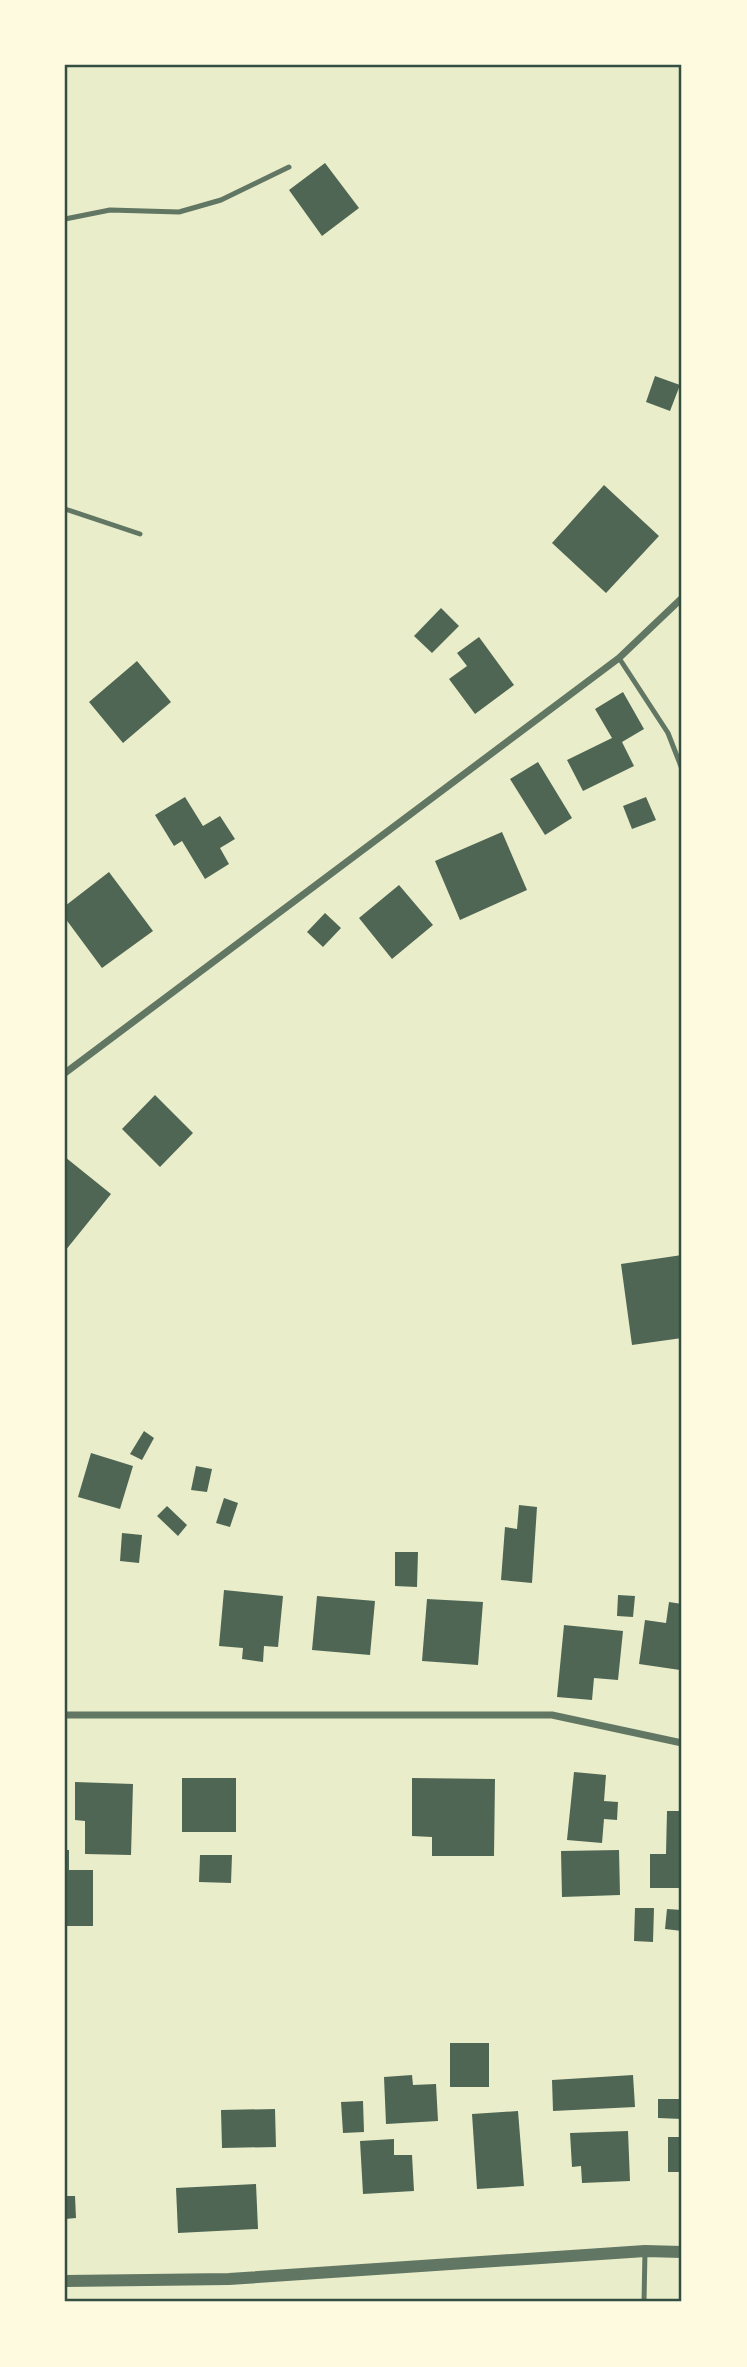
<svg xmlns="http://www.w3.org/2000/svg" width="747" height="2367" font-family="Roboto,sans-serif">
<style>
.building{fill:#4f6655}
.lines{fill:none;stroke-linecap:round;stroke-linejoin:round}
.service{stroke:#617663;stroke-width:5}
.minor{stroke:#617663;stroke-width:7}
.tertiary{stroke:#617663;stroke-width:12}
.neatline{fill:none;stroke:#344e41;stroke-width:2.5}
</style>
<rect width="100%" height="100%" fill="#e9edc9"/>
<!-- building -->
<path class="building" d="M325,163L359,208L322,236L289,190Z
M655,376L680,385L670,411L646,402Z
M604,485L659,536L606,593L552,543Z
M441,608L459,626L432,653L414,636Z
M479,637L514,685L475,714L449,679L467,666L457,653Z
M137,661L171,702L123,743L89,702Z
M623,692L644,729L622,742L634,766L583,791L567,760L612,738L595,709Z
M538,762L572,818L545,835L510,779Z
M185,797L203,826L220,816L235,839L220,848L229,864L205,879L182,841L174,846L155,815Z
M646,797L656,820L632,829L623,806Z
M502,832L527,890L460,920L435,861Z
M109,872L153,931L102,968L65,918V906Z
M399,885L433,925L392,959L359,918Z
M325,913L341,928L323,947L307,932Z
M155,1095L193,1133L160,1167L122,1129Z
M65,1157L111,1194L65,1251Z
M682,1255V1338L632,1345L621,1264Z
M144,1431L154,1438L142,1460L130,1454Z
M91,1453L133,1466L120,1509L78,1497Z
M196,1466L212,1469L207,1492L191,1490Z
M224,1498L238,1503L230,1527L216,1523Z
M519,1505L537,1507L532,1583L501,1580L505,1527L517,1529Z
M167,1506L187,1525L178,1536L157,1516Z
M122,1533L142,1535L139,1563L120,1561Z
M395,1552H418L417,1587L395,1586Z
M224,1590L283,1596L278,1647L264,1646L263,1662L242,1659L243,1648L219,1646Z
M618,1595L635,1596L633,1617L617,1616Z
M317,1596L375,1601L370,1655L312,1650Z
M427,1599L483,1602L478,1665L422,1661Z
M669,1602L682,1604L680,1670L639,1664L645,1620L666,1623Z
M564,1625L623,1631L618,1680L594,1678L592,1700L557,1697Z
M574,1772L606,1775L604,1801L618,1802L617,1820L604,1819L602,1843L567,1840Z
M182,1778H236V1832H182Z
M412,1778L495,1779L494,1856H432V1837L412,1836Z
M75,1782L133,1784L131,1855L85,1854V1821L75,1820Z
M667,1811H682V1888H650V1854H666Z
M65,1850H69V1870H93V1926H65Z
M619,1850L620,1895L562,1897L561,1851Z
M200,1855H232L231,1883L199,1882Z
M635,1908H654L653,1942L634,1941Z
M667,1909L682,1910V1931L665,1929Z
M450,2043H489V2087H450Z
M412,2075L413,2085L436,2084L438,2121L386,2124L384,2077Z
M633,2075L635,2107L553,2111L552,2080Z
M658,2099H682V2119L658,2118Z
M363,2101L364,2132L343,2133L341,2102Z
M275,2109L276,2147L222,2148L221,2110Z
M518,2111L524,2186L477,2189L472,2114Z
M628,2131L630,2181L582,2183L581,2166L572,2167L570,2133Z
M668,2137H682V2172H668Z
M394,2139V2155H412L414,2191L363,2194L360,2141Z
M256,2184L258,2229L178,2233L176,2188Z
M65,2196H75L76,2218L65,2219Z"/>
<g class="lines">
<!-- service -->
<path class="service" d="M65,219L110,210L179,212L221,200L289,167
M65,509L140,534
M619,658L668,733L682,769
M644,2302L645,2251"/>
<!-- minor -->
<path class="minor" d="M65,1073L619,658L682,598
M65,1715H552L682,1743"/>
<!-- tertiary -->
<path class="tertiary" d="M65,2281L229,2279L645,2251L682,2252"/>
</g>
<!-- border -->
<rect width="747" height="2367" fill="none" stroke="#fefae0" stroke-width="133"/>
<rect x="66" y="66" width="614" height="2234" class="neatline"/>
</svg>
